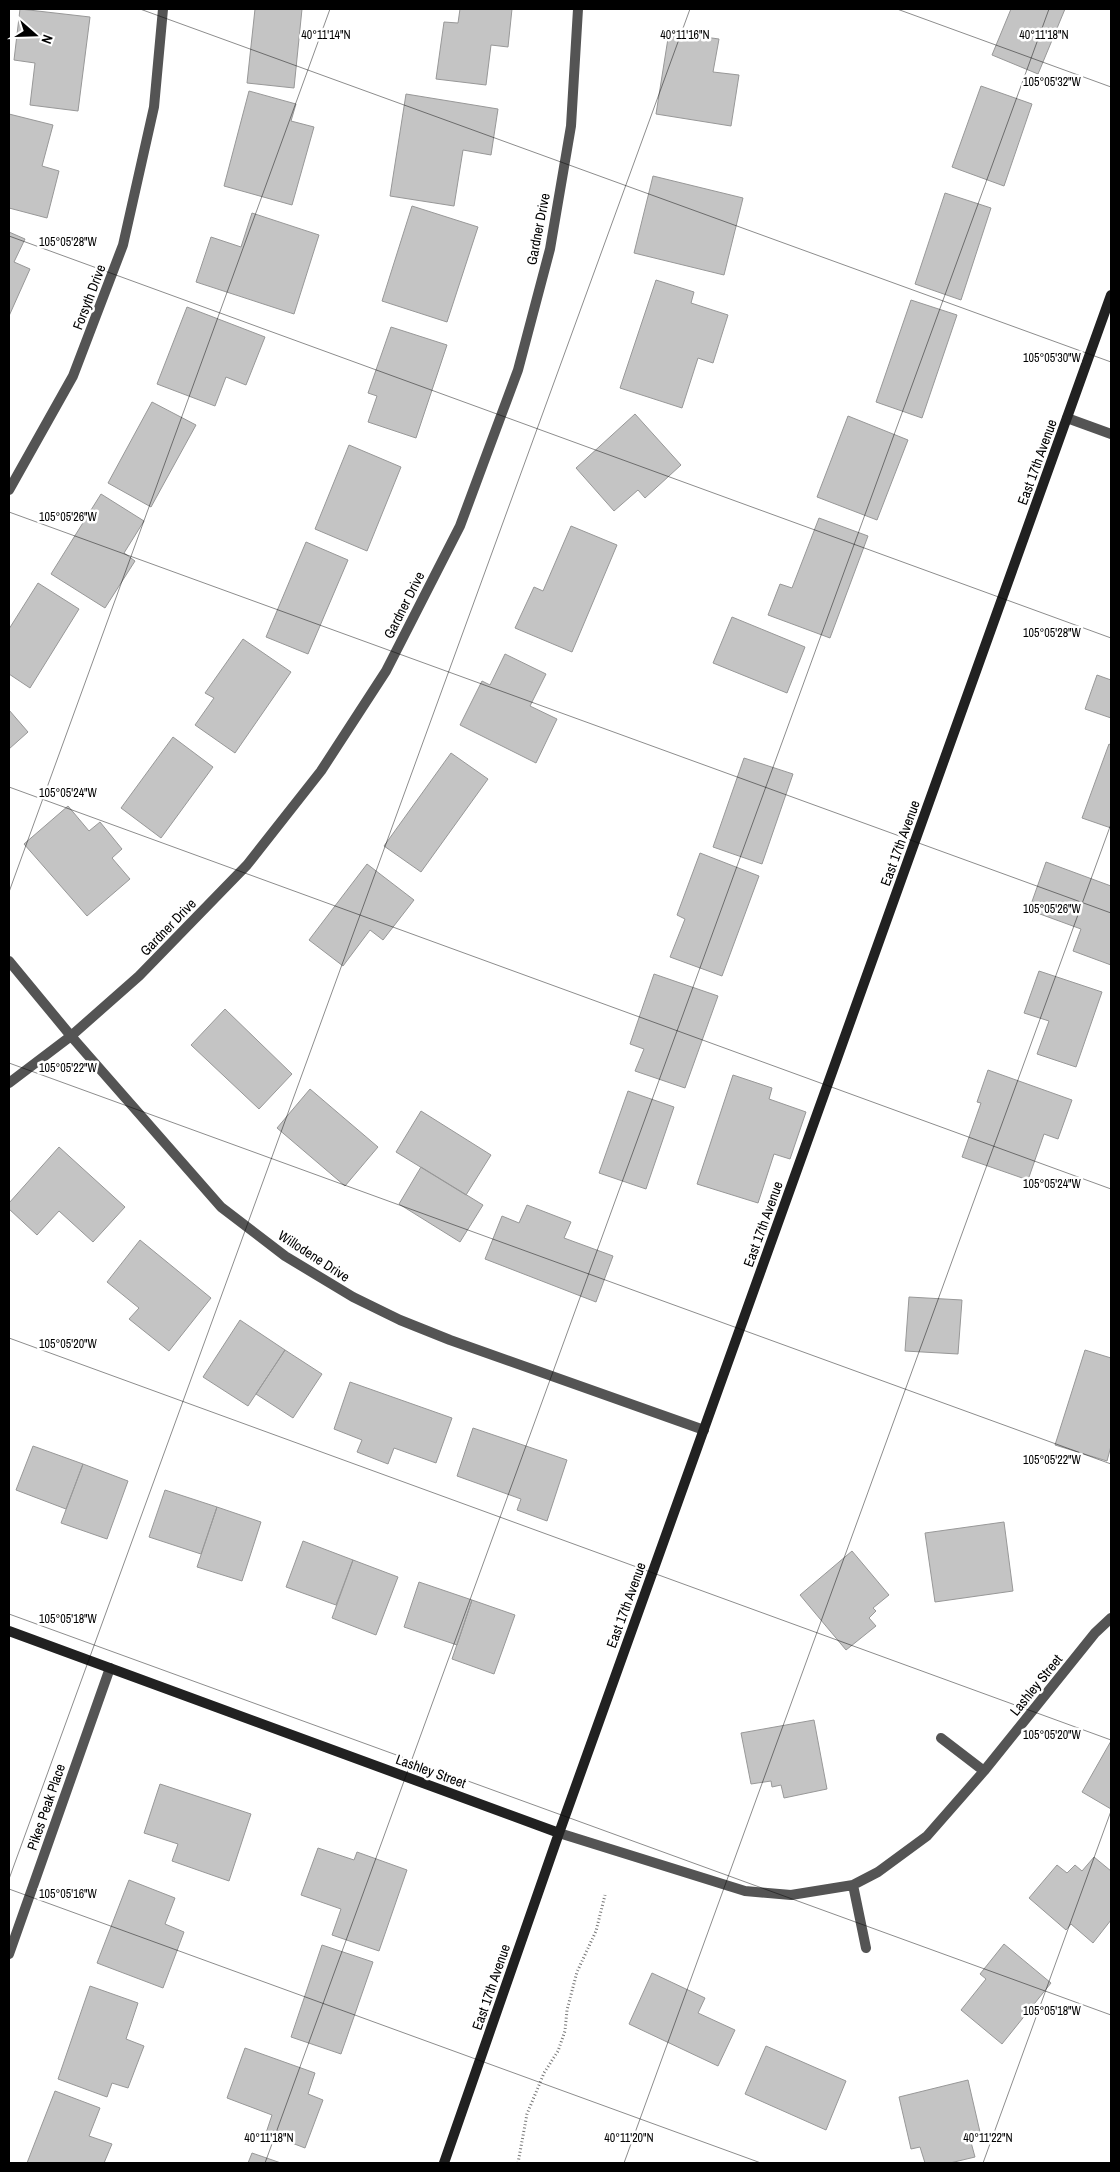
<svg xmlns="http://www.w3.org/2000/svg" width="1120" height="2172" font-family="'Archivo Narrow',sans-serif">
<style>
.building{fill:#c4c4c4;stroke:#989898}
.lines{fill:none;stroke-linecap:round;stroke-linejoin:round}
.path{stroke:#767676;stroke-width:3;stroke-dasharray:1 2.5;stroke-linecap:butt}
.street{stroke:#545454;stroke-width:10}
.secondary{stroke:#212121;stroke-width:10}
.ticks{fill:none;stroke:#000;stroke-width:1;stroke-opacity:0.45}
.labels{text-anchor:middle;stroke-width:5;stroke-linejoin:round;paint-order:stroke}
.street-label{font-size:14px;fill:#000;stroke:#fff}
.ticks-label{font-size:12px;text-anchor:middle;fill:#000;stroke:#fff;stroke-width:5;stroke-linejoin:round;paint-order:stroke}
</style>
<rect width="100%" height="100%" fill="#fff"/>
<!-- building -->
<path class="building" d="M20,9L90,17L78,111L30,105L35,63L14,60Z
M255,9H302L294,88L247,83Z
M460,9H512L508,47L491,45L486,85L436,79L444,22L458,23Z
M1011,9H1065L1038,74L992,55Z
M669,32L719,39L713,72L739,75L731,126L656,114Z
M981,86L1032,104L1004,186L952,167Z
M249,91L296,104L291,121L314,127L292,205L224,186Z
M406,94L498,109L491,155L463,150L454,206L390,196Z
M9,114L53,125L42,166L59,171L47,218L9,208Z
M653,176L743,198L724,275L634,253Z
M945,193L991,208L961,300L915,284Z
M412,206L478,227L447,322L382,301Z
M252,213L319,235L294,314L196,282L211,237L241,247Z
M9,232L25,239L14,262L30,269L9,316Z
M656,280L694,292L691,303L728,315L713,363L698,358L682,408L620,388Z
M911,300L957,315L922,418L876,402Z
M187,307L265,337L246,385L226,377L215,406L157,384Z
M391,327L447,345L416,438L368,422L377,396L368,393Z
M152,402L196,425L151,507L108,483Z
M635,414L681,465L645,498L638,490L614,511L576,468Z
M848,416L908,440L877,520L817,497Z
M349,445L401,467L367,551L315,529Z
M101,494L144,521L124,553L135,561L105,608L51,574Z
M819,518L868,536L830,638L768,615L780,584L792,588Z
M571,526L617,545L572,652L515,628L534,587L543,591Z
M306,542L348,560L308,654L266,637Z
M38,583L79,609L30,688L9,674V629Z
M732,617L805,647L787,693L713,663Z
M243,639L291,672L235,753L195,725L214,698L205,693Z
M505,654L546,674L530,706L557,719L536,763L460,725L482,681L490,685Z
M1097,675L1111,680V718L1085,709Z
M9,710L28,732L9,749Z
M173,737L213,767L161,838L121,808Z
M1109,744L1111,745V828L1082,818Z
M451,753L488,779L421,872L384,846Z
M744,758L793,774L762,864L713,847Z
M68,806L89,831L100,822L122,849L112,858L130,879L87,916L24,844Z
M700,853L759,876L722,976L670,957L685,919L677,915Z
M1046,862L1111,886V965L1073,951L1081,929L1029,910Z
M367,864L414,900L383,940L370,930L343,966L309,940Z
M1039,971L1102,992L1076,1067L1037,1054L1049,1021L1024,1013Z
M654,974L718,996L685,1088L635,1071L644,1049L630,1044Z
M225,1009L292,1074L259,1109L191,1045Z
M988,1070L1072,1100L1058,1139L1044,1134L1028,1180L962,1157L981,1103L977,1102Z
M733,1075L772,1088L769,1099L806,1112L790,1159L774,1154L758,1203L697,1184Z
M310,1089L378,1147L345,1186L277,1128Z
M628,1091L674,1107L646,1189L599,1173Z
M421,1111L491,1155L466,1195L396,1152Z
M59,1147L125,1207L93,1242L59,1211L37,1235L9,1209V1203Z
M421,1167L483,1205L460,1242L399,1204Z
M527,1205L571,1222L564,1238L613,1256L596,1302L485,1259L502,1216L519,1223Z
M140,1240L211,1298L169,1351L129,1319L139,1308L107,1282Z
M909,1297L962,1300L958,1354L905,1351Z
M240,1320L285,1350L248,1406L203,1377Z
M285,1350L322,1374L293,1418L256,1394Z
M1085,1350L1111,1358V1446L1107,1461L1055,1445Z
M350,1382L452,1418L436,1463L394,1448L388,1464L357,1452L362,1440L334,1429Z
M473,1428L567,1460L547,1521L517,1510L521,1499L457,1476Z
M33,1446L83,1464L66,1509L16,1490Z
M83,1464L128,1481L107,1539L61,1523Z
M165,1490L217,1507L201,1554L149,1537Z
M217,1507L261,1522L242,1581L197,1567Z
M1004,1522L1013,1591L935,1602L925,1533Z
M303,1541L353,1560L336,1605L286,1587Z
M852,1551L889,1595L873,1608L876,1611L869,1618L876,1626L846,1650L800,1595Z
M353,1560L398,1577L376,1635L332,1618Z
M419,1582L472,1600L457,1645L404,1627Z
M472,1600L515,1615L494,1674L452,1659Z
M814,1720L827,1789L784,1798L781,1785L772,1787L771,1781L751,1784L741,1733Z
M1111,1741V1809L1082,1792Z
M160,1784L251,1814L229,1881L172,1861L178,1844L144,1833Z
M318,1848L354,1860L357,1852L407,1870L379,1951L332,1935L341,1909L301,1895Z
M1094,1857L1111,1871V1920L1093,1943L1071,1924L1066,1930L1029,1898L1057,1865L1067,1873L1075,1865L1082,1871Z
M129,1880L175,1898L165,1924L184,1932L163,1988L97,1963Z
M1004,1944L1051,1983L1002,2044L961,2010L986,1979L980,1974Z
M322,1945L373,1962L341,2054L291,2037Z
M652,1973L705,1998L698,2013L735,2030L718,2066L629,2024Z
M90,1986L138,2003L126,2039L144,2046L128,2088L112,2083L107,2097L58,2079Z
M766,2046L846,2081L826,2130L745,2094Z
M245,2048L315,2073L308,2094L323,2100L305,2148L266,2133L272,2115L227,2098Z
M968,2080L980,2132L969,2135L975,2157L950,2163H925L920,2147L911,2149L899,2097Z
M55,2091L100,2108L89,2136L112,2144L104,2163H27Z
M252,2153L281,2163H248Z"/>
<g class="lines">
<!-- path -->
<path class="path" d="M518,2163L527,2114L544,2073L558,2051L565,2031L567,2010L577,1972L596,1931L605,1895"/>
<!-- street -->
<path class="street" d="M1067,418L1111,434
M9,490L73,376L123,245L154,107L163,9
M9,961L71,1036L221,1207L285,1256L353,1297L400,1320L450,1340L704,1430
M9,1083L71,1036L139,976L247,865L321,771L386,671L460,526L518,370L550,249L571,126L578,9
M941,1738L984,1771
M559,1833L745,1891L791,1895L853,1885L878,1872L927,1836L984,1771L1095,1633L1111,1618
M853,1885L866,1948
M9,1954L110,1668"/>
<!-- secondary -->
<path class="secondary" d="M9,1631L559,1833
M444,2163L559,1833L1111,295"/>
</g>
<!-- ticks -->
<path class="ticks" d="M140,9L1111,362M897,9L1111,87M9,236L1111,638M9,512L1111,913M9,787L1111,1189M9,892L330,9M9,1063L1111,1464M9,1338L1111,1740M9,1614L1111,2015M9,1879L690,9M9,1889L761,2163M265,2163L1049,9M624,2163L1111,824M983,2163L1111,1811"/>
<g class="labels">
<!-- street labels -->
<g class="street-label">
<text transform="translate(538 229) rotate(-79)" y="5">Gardner Drive</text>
<text transform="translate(89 297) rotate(-69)" y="5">Forsyth Drive</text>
<text transform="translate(1037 462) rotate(-70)" y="5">East 17th Avenue</text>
<text transform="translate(404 605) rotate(-63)" y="5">Gardner Drive</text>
<text transform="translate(900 843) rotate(-70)" y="5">East 17th Avenue</text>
<text transform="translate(168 927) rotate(-46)" y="5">Gardner Drive</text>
<text transform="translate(763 1224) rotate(-70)" y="5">East 17th Avenue</text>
<text transform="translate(314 1256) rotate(33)" y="5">Willodene Drive</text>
<text transform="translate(626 1605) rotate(-70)" y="5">East 17th Avenue</text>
<text transform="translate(1036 1685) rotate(-51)" y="5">Lashley Street</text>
<text transform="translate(431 1771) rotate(20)" y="5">Lashley Street</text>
<text transform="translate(46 1807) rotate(-71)" y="5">Pikes Peak Place</text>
<text transform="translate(491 1987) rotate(-71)" y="5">East 17th Avenue</text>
</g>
</g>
<g class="ticks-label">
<text x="685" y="39">40°11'16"N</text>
<text x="326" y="39">40°11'14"N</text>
<text x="1044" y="39">40°11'18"N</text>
<text x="1052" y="86">105°05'32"W</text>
<text x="68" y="246">105°05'28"W</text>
<text x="1052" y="362">105°05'30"W</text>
<text x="68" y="521">105°05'26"W</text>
<text x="1052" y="637">105°05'28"W</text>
<text x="68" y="797">105°05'24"W</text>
<text x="1052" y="913">105°05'26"W</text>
<text x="68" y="1072">105°05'22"W</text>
<text x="1052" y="1188">105°05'24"W</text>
<text x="68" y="1348">105°05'20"W</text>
<text x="1052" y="1464">105°05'22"W</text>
<text x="68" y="1623">105°05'18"W</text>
<text x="1052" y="1739">105°05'20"W</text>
<text x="68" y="1898">105°05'16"W</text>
<text x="1052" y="2015">105°05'18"W</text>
<text x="269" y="2142">40°11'18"N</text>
<text x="629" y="2142">40°11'20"N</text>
<text x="988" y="2142">40°11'22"N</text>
</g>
<!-- border -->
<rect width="1120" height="2172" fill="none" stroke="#000000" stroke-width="20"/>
<!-- north arrow -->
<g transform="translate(35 35) rotate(110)" stroke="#ffffff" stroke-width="4" paint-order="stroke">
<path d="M0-4L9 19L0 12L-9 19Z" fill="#000000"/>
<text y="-8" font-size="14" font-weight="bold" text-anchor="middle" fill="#000000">N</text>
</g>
</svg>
